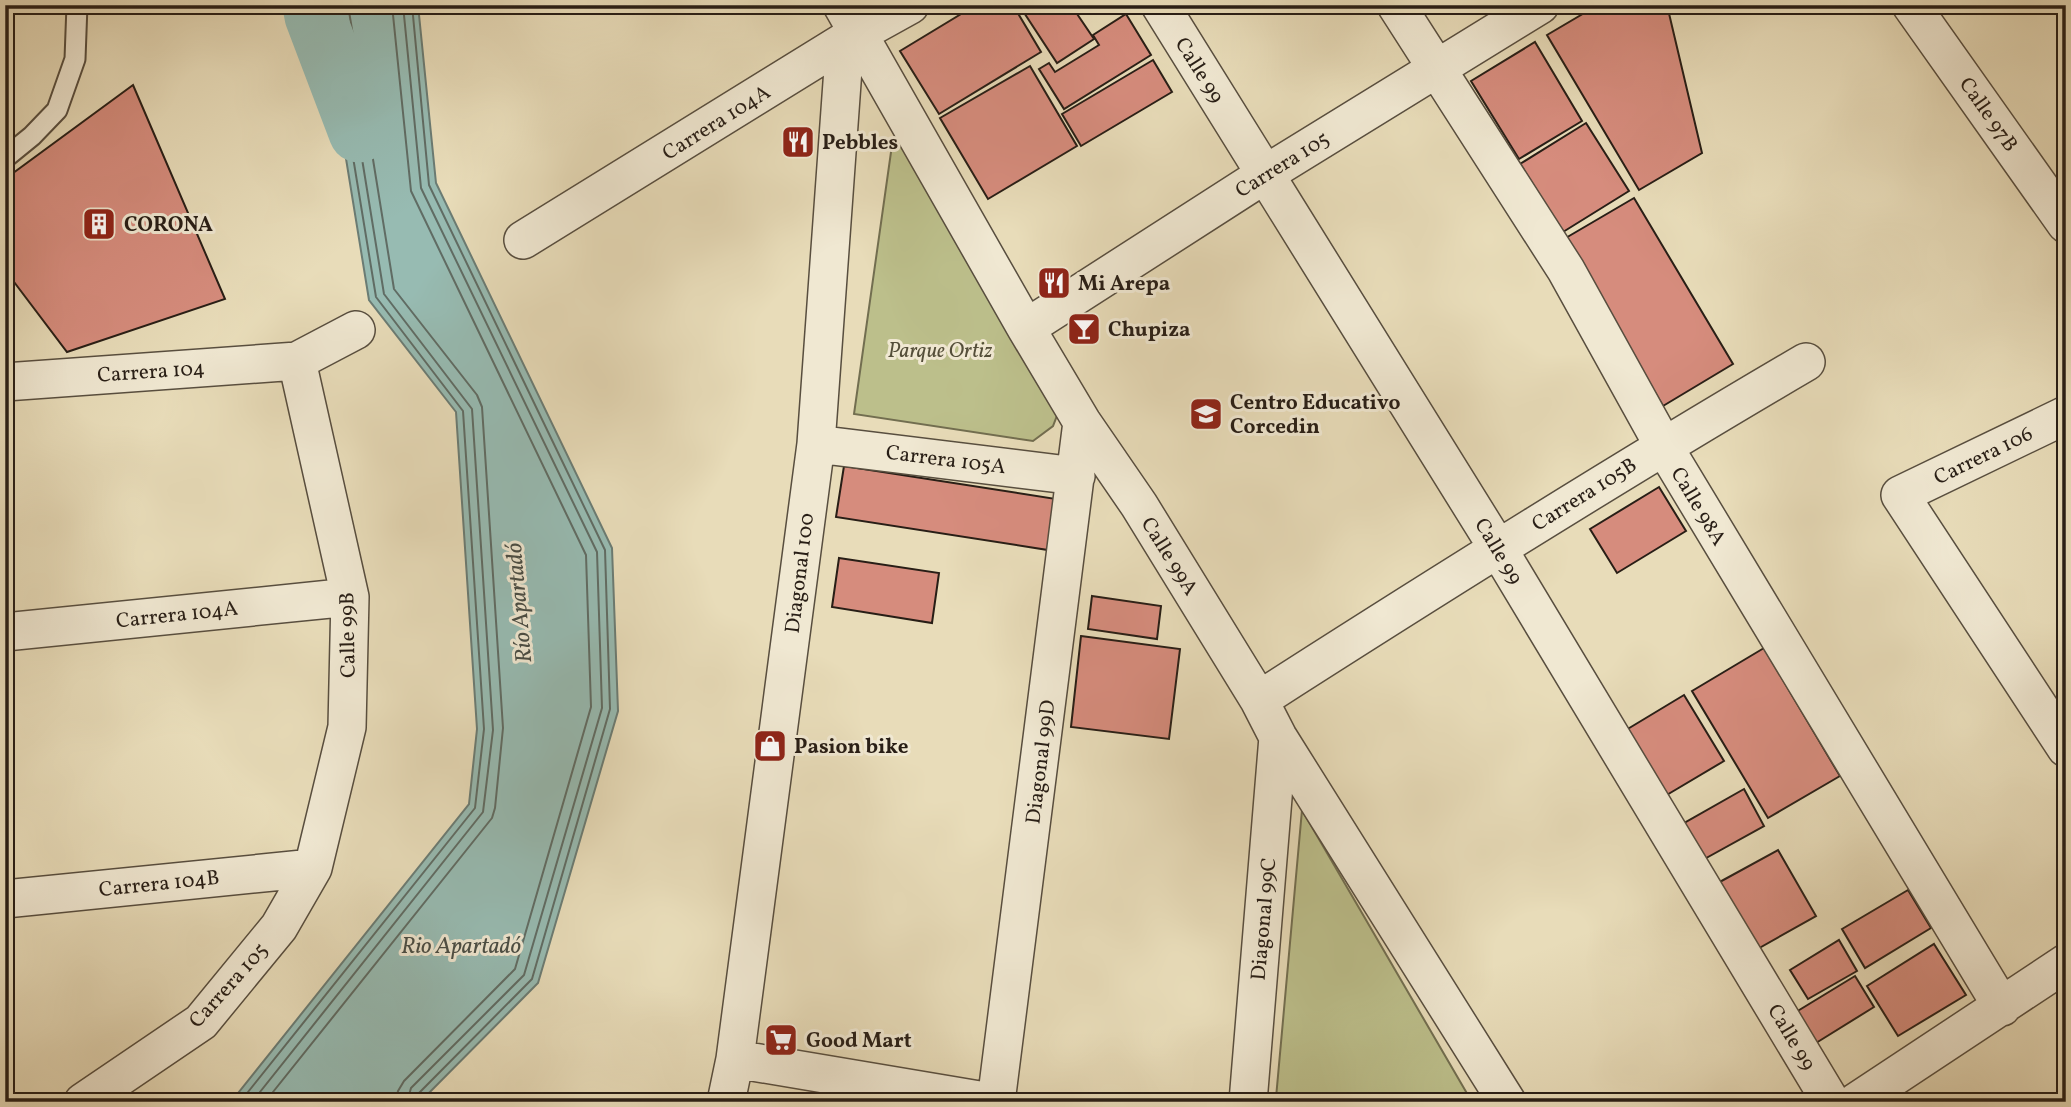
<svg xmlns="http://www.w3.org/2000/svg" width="2071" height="1107" font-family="Vollkorn,serif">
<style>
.green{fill:#bcbf8b;stroke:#726e50;stroke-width:2}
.water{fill:#97bbb2;stroke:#6b7c74;stroke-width:2}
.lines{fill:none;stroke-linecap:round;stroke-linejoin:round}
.shore{stroke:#606c64;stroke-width:2}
.river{stroke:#97bbb2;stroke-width:61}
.building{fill:#d68c7d;stroke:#281e16;stroke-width:2}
.lane-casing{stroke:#584e3f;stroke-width:23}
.street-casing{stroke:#584e3f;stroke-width:40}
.lane{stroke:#f0e8d2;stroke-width:19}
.street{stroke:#f0e8d2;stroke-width:37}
.labels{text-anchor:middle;stroke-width:6;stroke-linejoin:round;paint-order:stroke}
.street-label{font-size:21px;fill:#281e16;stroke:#f0e8d2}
.poi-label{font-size:21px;font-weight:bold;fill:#281e16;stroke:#f0e8d2;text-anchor:start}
.park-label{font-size:21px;font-style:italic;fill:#544e39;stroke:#f0e8d2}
.water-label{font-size:23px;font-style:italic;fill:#494d45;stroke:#f0e8d2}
</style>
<rect width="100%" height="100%" fill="#e8dcb9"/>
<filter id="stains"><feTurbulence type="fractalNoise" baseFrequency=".00286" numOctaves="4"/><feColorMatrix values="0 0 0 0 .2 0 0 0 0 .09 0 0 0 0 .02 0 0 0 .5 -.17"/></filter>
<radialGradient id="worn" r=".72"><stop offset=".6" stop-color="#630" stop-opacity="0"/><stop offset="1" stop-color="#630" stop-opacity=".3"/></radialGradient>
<!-- green -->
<path class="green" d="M906,144L1061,405L1053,426L1033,441L854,414L892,145Z
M1302,810L1472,1102H1295L1276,1098Z"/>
<!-- water -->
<path class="water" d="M321,5H418L436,183L612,548L618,711L538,983L420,1102H231L469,804L477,729L456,412L369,300Z"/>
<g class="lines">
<!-- shore -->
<path class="shore" d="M392,5L411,191L586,555L591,707L515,969L404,1081L398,1091L396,1102
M403,5L421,188L597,552L602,708L524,975L411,1088L407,1102
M412,5L429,185L605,550L610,709L532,979L418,1094L416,1102
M240,1102L475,808L484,729L463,411L376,297L328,5
M252,1102L483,812L493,730L472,409L384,294L337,5
M265,1102L492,818L495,808L503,728L482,407L477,395L394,289L348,5"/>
<!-- river -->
<path class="river" d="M313,5L315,16L359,132"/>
</g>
<!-- building -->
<path class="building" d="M976,5H1013L1041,52L939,114L900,51Z
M1019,5H1071L1094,39L1057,63Z
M1598,5H1667L1702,153L1639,190L1547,35Z
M1126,14L1151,55L1064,109L1039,69L1049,63L1055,72L1099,45L1093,35Z
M1535,42L1582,121L1519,159L1471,81Z
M1153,60L1172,92L1081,146L1062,114Z
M1030,66L1077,146L988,199L940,118Z
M133,85L225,299L67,352L5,270V179Z
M1586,123L1629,191L1563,232L1520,164Z
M1634,198L1733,364L1663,406L1564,239Z
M844,466L1056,499L1048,550L836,517Z
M1659,487L1686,531L1617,573L1590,529Z
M839,558L939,573L932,623L832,607Z
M1092,596L1161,606L1157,639L1088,629Z
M1081,636L1180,649L1169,739L1071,727Z
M1764,648L1840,776L1768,818L1692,691Z
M1684,695L1724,761L1660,799L1621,733Z
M1744,789L1764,826L1699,862L1679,826Z
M1778,850L1816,916L1754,951L1716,884Z
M1908,890L1931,928L1865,968L1842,929Z
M1839,940L1857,971L1808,999L1790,970Z
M1934,944L1966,995L1898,1036L1867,986Z
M1855,976L1874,1007L1816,1043L1796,1012Z"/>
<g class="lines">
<defs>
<path id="lane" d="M5,158L32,136L57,110L75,59L77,5"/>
<path id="street" d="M842,5L1026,328L1082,422L1139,505L1259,700L1278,737L1507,1102
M1160,5L1497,547L1831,1102
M1396,5L1566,270L1663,445L2002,1007
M1911,5L2066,224
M523,240L845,41L910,5
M1026,328L1264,175L1540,5
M5,382L297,361L356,330
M2066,415L1900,495L2066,748
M816,444L1076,476
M5,632L350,597
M1259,700C1440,584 1621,470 1806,362
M5,899L313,868
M735,1059L991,1102
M83,1102L201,1022L279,927L313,868L347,727L350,597L297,361
M726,1102L735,1059L816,444L845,41
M996,1102L1082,422
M1248,1102L1278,737
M1856,1102L2066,963"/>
</defs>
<!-- lane casing -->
<use href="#lane" class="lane-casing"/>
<!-- street casing -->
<use href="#street" class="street-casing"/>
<!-- lane -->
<use href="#lane" class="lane"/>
<!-- street -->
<use href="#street" class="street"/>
</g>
<!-- icons -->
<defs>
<symbol id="restaurant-square" viewBox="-11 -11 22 22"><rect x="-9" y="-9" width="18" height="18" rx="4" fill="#8f2418" stroke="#f0e8d2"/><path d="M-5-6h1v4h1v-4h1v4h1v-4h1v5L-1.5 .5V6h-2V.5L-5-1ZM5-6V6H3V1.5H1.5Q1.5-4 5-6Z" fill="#fff"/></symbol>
<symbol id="building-square" viewBox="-11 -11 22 22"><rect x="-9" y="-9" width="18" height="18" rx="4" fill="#8f2418" stroke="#f0e8d2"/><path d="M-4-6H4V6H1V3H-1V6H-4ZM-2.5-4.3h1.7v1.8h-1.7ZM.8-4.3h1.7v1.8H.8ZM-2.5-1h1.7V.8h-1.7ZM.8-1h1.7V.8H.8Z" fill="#fff"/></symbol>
<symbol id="bar-square" viewBox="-11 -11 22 22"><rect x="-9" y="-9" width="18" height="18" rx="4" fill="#8f2418" stroke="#f0e8d2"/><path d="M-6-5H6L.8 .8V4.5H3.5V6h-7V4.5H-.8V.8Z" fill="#fff"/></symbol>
<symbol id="school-square" viewBox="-11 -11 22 22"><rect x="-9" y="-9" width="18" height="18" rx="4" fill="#8f2418" stroke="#f0e8d2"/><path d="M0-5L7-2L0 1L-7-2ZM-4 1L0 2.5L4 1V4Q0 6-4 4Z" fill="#fff"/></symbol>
<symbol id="shop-square" viewBox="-11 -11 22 22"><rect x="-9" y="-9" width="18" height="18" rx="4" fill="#8f2418" stroke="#f0e8d2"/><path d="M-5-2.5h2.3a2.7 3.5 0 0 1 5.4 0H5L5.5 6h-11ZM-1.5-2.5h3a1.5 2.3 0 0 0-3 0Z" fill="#fff"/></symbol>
<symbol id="supermarket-square" viewBox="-11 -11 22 22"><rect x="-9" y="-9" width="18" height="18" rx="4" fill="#8f2418" stroke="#f0e8d2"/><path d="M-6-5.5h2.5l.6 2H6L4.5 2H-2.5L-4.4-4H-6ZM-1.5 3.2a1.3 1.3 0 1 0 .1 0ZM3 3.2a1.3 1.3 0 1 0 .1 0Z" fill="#fff"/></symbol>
</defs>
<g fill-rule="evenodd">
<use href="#restaurant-square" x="779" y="123" width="38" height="38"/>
<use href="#building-square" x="80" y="205" width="38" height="38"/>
<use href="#restaurant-square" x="1035" y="264" width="38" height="38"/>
<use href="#bar-square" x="1065" y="310" width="38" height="38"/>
<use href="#school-square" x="1187" y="395" width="38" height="38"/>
<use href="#shop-square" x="751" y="727" width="38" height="38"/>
<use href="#supermarket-square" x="762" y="1021" width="38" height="38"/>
</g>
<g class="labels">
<!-- street labels -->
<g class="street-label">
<text transform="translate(1200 70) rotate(58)" y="7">Calle 99</text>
<text transform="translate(1989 114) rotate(55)" y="7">Calle 97B</text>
<text transform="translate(716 122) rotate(-32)" y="7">Carrera 104A</text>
<text transform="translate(1282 164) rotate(-32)" y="7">Carrera 105</text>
<text transform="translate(151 371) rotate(-4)" y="7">Carrera 104</text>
<text transform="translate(1983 455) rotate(-26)" y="7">Carrera 106</text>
<text transform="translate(946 459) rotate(7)" y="7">Carrera 105A</text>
<text transform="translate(1584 494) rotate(-32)" y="7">Carrera 105B</text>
<text transform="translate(1699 506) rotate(59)" y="7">Calle 98A</text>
<text transform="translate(1499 551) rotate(59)" y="7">Calle 99</text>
<text transform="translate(1170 556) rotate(58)" y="7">Calle 99A</text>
<text transform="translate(799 573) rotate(-83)" y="7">Diagonal 100</text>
<text transform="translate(177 614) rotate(-6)" y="7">Carrera 104A</text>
<text transform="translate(347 635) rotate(-91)" y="7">Calle 99B</text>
<text transform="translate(1040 762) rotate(-83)" y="7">Diagonal 99D</text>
<text transform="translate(159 883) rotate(-6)" y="7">Carrera 104B</text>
<text transform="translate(1263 919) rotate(-85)" y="7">Diagonal 99C</text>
<text transform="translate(228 985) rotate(-48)" y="7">Carrera 105</text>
<text transform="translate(1792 1037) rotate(59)" y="7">Calle 99</text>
</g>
<!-- poi labels -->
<g class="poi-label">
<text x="822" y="149">Pebbles</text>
<text x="124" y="231">CORONA</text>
<text x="1078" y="290">Mi Arepa</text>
<text x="1108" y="336">Chupiza</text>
<text x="1230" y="409">Centro Educativo<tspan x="1230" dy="24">Corcedin</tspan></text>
<text x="794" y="753">Pasion bike</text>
<text x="806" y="1047">Good Mart</text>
</g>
<!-- park labels -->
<g class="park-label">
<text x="940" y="357">Parque Ortiz</text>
</g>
<!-- water labels -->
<g class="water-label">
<text transform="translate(518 603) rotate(-95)" y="8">Río Apartadó</text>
<text x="461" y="953">Rio Apartadó</text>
</g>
</g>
<!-- margin -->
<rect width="2071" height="1107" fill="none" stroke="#e8dcb9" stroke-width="28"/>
<rect x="7" y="7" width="2057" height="1093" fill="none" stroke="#281e16" stroke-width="3.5"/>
<rect x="14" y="14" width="2043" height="1079" fill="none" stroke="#281e16" stroke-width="2"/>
<rect width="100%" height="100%" filter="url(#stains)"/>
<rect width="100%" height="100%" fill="url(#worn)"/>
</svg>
